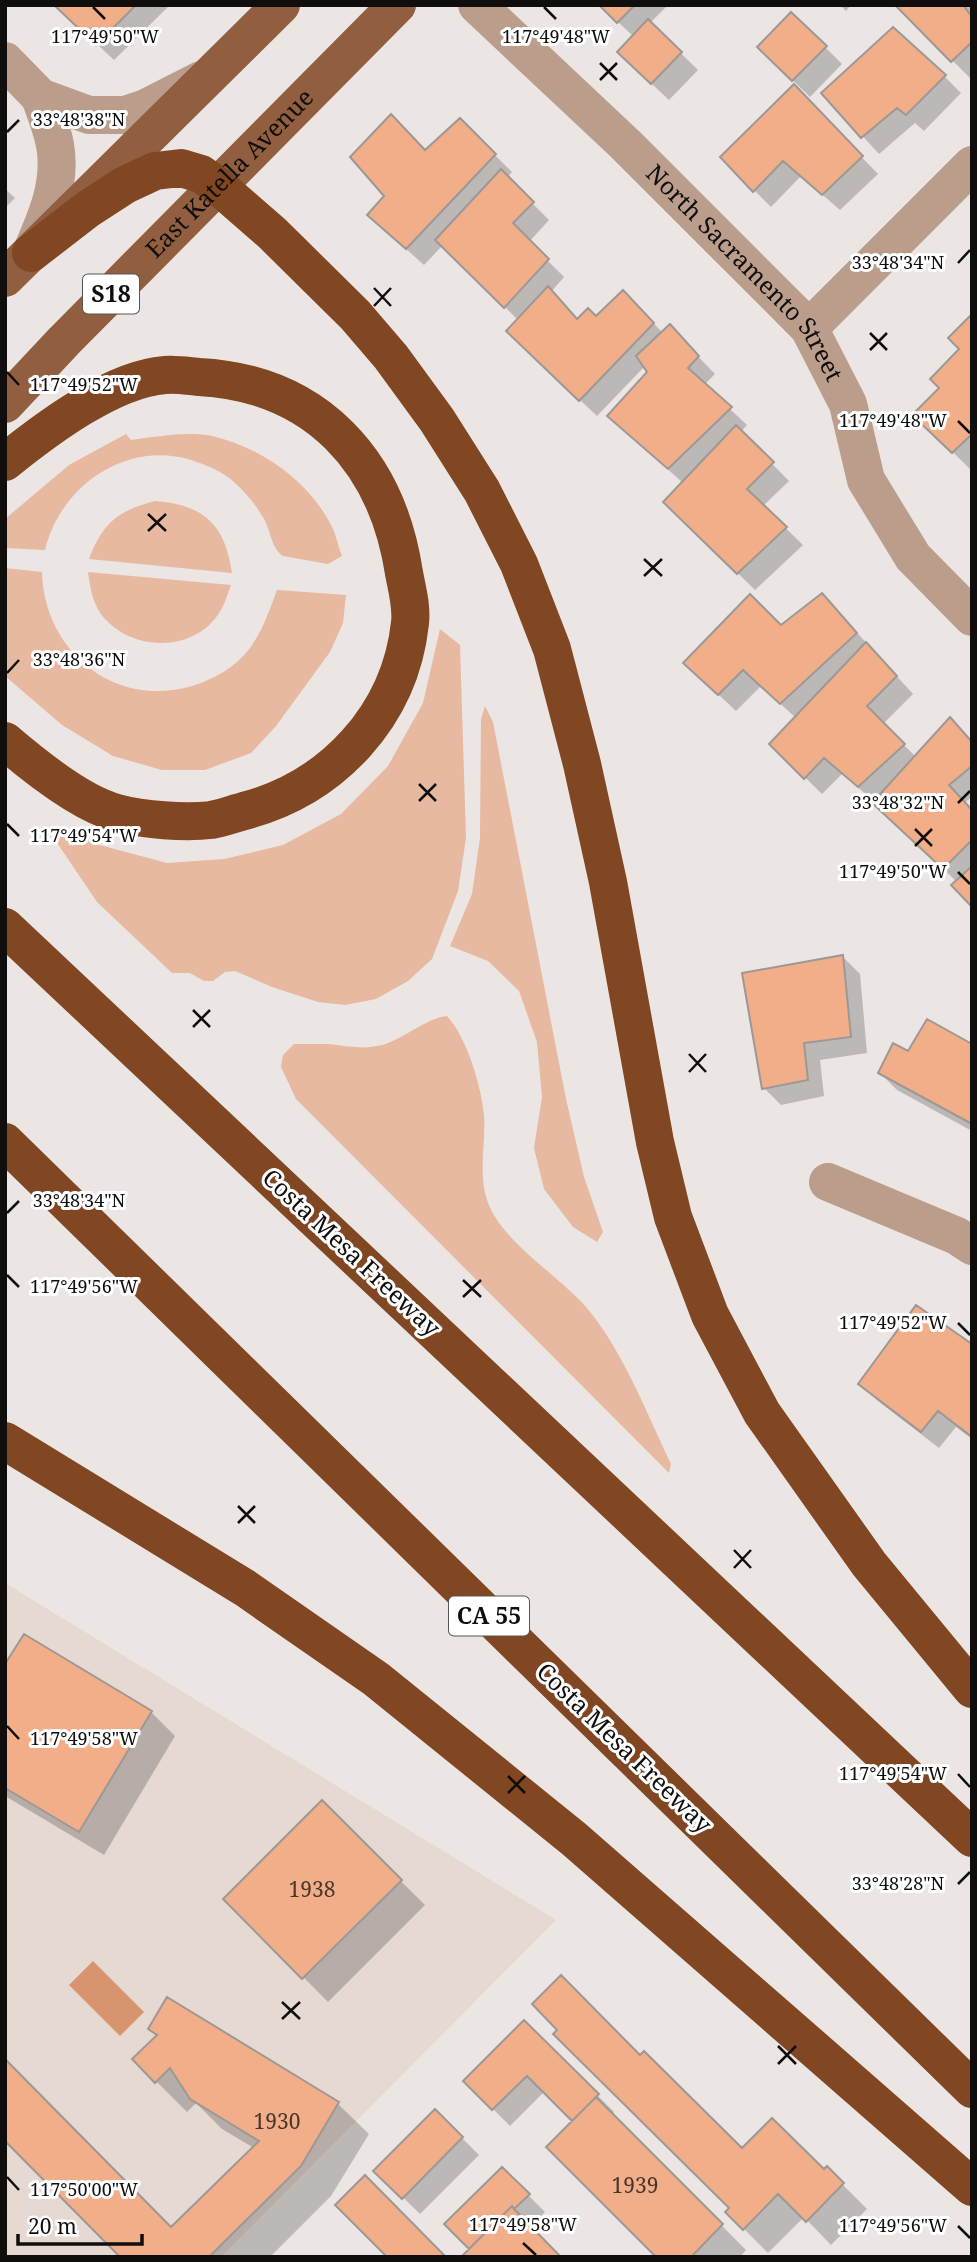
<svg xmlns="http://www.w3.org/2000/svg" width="977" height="2262" font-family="'Noto Serif',serif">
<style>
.built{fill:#e5d9d2}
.green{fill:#e6b9a0}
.water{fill:#d6946f}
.shadow{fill:#0003}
.building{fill:#f2ae89;stroke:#9c9895;stroke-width:2}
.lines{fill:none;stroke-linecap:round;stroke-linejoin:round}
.minor{stroke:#bb9d8c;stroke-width:38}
.major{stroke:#915e40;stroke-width:38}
.highway{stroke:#814622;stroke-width:38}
.ticks{fill:none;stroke:#0f0e0d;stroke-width:2.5}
.labels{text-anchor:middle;stroke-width:6;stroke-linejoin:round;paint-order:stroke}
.number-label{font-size:21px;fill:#48362c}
.shield{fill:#fff;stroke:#575656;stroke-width:2}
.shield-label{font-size:23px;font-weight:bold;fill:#0f0e0d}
.street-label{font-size:24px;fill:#0f0e0d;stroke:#fff}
.ticks-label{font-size:18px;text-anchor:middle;fill:#0f0e0d;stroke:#fff;stroke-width:6;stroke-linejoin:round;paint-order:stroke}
</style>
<rect width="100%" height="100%" fill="#ebe6e3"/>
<!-- built -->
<path class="built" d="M5,1583L556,1920L221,2257H5Z"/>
<!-- green -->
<path class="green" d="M126,434L131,440C156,437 187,431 212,436C260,447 308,480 331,525C336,534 338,546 342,556L328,564L283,556C271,548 271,531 264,519C256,505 246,493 234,482C222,471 206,465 191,460C125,440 60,487 45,550L5,548V519L69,465Z
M155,501C204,505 225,524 232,573L89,559C103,523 117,511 155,501Z
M5,568L42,572C44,651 114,709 192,686C214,679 236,667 250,648C263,630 269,611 277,590L346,595L343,623L330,652L276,726L251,753L205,770H162L113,756L62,725L5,676Z
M88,572L231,585C228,592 226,600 223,606C201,652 136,654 104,618C93,605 90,588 88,572Z
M440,629L460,645L466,838L458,891L432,959L408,981L376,999L345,1005L318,1002L272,987L235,971L225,972L213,981H204L190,973H172L97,902L45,825L96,844L167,863L224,859L283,845L341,814L388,766L423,703Z
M485,706L493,722L566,1099L584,1177L603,1232L597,1242L573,1227L544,1189L534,1148L542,1097L537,1042L519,991L488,961L450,946L472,894L480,838L481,719Z
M447,1016C467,1038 481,1085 484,1115C486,1143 478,1172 487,1200C501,1243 564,1278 591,1313C626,1358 647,1414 671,1464L669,1473L296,1099L281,1067L283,1055L294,1044C305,1044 317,1044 328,1044C347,1046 363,1050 382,1045C404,1039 426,1018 447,1016Z"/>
<!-- water -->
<path class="water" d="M93,1961L144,2012L120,2036L69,1985Z"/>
<!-- shadow -->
<path class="shadow" d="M55,5H170L114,60Z
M600,5H668L650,23L698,70L669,100L636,69L634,37Z
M840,5H851L846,11Z
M897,5H972V75L970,78Z
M759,47H825L842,64L810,97Z
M944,76L961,93L924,131L915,123L879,154L823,93Z
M794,87L878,174L840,210L801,176L771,207L722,158Z
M460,121L512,172L507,178L549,220L529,242L564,277L551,292L578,320L596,318L623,292L663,333L686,344L715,374L704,385L747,425L741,432L789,481L763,506L803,545L755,590L665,502L683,483L609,416L649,372L645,366L597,416L525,348L518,320L443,245L424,265L386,231L426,152Z
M5,189L15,198L5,208Z
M972,317V467L970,469L915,415L942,388L962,349Z
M839,613L913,694L883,724L916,757L950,720L972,742V797L964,803L972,811V904L957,882L891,820L875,802L842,774L822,794L771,744L796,718L761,686L736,711L703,680L781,627Z
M843,957L860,974L867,1053L820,1060L824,1096L781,1105L764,1088Z
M972,1046V1131L897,1090L880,1073L909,1053Z
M972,1347V1439L956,1427L939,1448L878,1401L861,1384Z
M5,1668L151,1712L175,1736L104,1855L5,1796Z
M322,1803L425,1905L328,2002L226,1899Z
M167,1999L338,2104L369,2134L331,2196L270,2257H122L171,2229L254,2148L222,2129L196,2103L187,2112L135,2060L157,2037L150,2029Z
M524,2022L614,2112L612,2115L746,2250L740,2257H658L574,2122L544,2092L510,2126L465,2081Z
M640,2057L742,2151L824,2172L827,2169L867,2209L831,2245L804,2217L768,2253L727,2212L731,2208Z
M435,2111L479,2155L420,2214L376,2171Z
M502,2169L545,2212L530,2227L560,2257L464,2256L471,2249L446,2224Z"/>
<!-- building -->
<path class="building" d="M54,5H136L96,45Z
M599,5H635L617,23Z
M895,5H963L972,17V42L951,62Z
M791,12L827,46L792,81L757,47Z
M648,19L682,52L651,84L617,52Z
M893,27L946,75L906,115L897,108L861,138L821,93Z
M794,84L863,156L822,195L783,161L753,192L720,157Z
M391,114L425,150L460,118L496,154L406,249L367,215L384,196L350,157Z
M501,169L534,202L513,223L549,259L504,308L435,240Z
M548,286L577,319L588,308L596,316L623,290L654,323L579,401L506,331Z
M972,314V434L952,453L912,415L939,388L930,379L959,349L948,338Z
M670,324L699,356L688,368L732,407L668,469L607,416L647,372L636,356Z
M736,425L774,462L747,489L787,527L737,574L663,502Z
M822,593L857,633L780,704L743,670L718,695L683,663L750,594L781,625Z
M866,642L897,676L867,706L905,744L858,787L824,758L804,779L769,744Z
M950,717L972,742V766L949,785L972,810V840L943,869L872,803Z
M972,866V907L951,885Z
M843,955L851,1037L804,1043L808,1080L762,1089L742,973Z
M927,1019L972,1044V1124L878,1073L893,1043L908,1051Z
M916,1305L972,1344V1437L938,1411L921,1432L858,1384Z
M24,1634L152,1711L79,1832L5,1788V1664Z
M322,1800L402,1880L302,1979L223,1899Z
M561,1975L640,2055L644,2051L742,2148L772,2118L824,2169L827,2166L844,2183L806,2222L778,2194L743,2230L725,2212L729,2208L553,2034L557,2030L532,2004Z
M167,1997L339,2102L301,2166L209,2257H120L5,2141V2059L171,2227L259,2141L190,2099L170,2068L155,2083L132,2059L157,2035L148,2029Z
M524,2020L599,2094L572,2121L527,2076L492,2110L463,2081Z
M596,2097L723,2224L691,2257H656L546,2147Z
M435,2109L463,2137L402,2199L373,2171Z
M502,2167L530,2194L514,2209L512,2206L469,2249L444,2224Z
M365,2175L446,2257H387L335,2205Z
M512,2206L514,2209L561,2257L462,2256Z"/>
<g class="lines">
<!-- minor -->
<g class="minor">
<path id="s1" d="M477,5L625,144L809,328L848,404L866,480L913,557L972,617"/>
<path d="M5,61L40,97L89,115H125L146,108L201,80"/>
<path d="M31,253C46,219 62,183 55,145C52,128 45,112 40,97"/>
<path d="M809,328L972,165"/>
<path d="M828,1182L957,1236L972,1246"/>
</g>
<!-- major -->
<g class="major">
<path d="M5,278L281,5"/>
<path id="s2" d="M5,404L64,341L397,5"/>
</g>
<!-- highway -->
<path class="highway" d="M31,253L88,209L125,185L155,171L181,168L201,174L218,186L272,233L355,315L391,357L437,420L482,491L519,564L552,649L582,764L608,882L655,1142L673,1217L710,1315L762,1413L869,1564L972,1689
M5,462C46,429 112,379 165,375C176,374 188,376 199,377C316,383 387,461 404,573C407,589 412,607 410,623C400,716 332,788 244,811C233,814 222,818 211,820C185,823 143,820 117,813C82,804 33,765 5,741
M5,927L972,1838
M5,1142L972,2089
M5,1441L245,1588L376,1679L574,1839L972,2187"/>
</g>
<!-- ticks -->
<path class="ticks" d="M93,7L105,19M544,7L556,19M600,63L617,80M600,80L617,63M7,132L19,120M958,263L970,250M374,288L391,306M374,306L391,288M870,333L887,350M870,350L887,333M7,372L19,385M958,421L970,433M148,514L166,531M148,531L166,514M644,559L662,576M644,576L662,559M7,673L19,660M419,784L436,801M419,801L436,784M958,803L970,791M7,824L19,836M915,829L932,846M915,846L932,829M958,872L970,884M193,1010L210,1027M193,1027L210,1010M689,1054L706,1072M689,1072L706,1054M7,1213L19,1201M7,1275L19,1287M463,1280L481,1297M463,1297L481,1280M958,1323L970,1335M238,1506L255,1523M238,1523L255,1506M734,1550L751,1568M734,1568L751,1550M7,1726L19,1739M958,1774L970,1787M508,1776L525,1793M508,1793L525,1776M958,1884L970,1872M282,2002L300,2019M282,2019L300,2002M778,2046L796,2064M778,2064L796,2046M7,2177L19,2190M958,2226L970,2238M523,2243L536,2255"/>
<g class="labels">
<!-- number labels -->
<g class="number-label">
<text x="312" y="1897">1938</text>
<text x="277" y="2129">1930</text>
<text x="635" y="2193">1939</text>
</g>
<!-- shield labels -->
<g class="shield">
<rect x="83" y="274.5" width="56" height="39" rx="5"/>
<rect x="449" y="1596.5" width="80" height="39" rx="5"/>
</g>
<g class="shield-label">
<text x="111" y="302">S18</text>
<text x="489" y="1624">CA 55</text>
</g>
<!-- street labels -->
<g class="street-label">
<text dy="8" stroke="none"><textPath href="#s2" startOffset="322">East Katella Avenue</textPath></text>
<text dy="8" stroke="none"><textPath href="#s1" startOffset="380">North Sacramento Street</textPath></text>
<text transform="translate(351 1253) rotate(43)" y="8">Costa Mesa Freeway</text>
<text transform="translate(624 1748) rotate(44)" y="8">Costa Mesa Freeway</text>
</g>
</g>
<g class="ticks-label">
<text x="105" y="43">117°49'50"W</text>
<text x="556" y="43">117°49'48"W</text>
<text x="79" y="126">33°48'38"N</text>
<text x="898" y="269">33°48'34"N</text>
<text x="84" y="391">117°49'52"W</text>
<text x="893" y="427">117°49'48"W</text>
<text x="79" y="666">33°48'36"N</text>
<text x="898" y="809">33°48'32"N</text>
<text x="84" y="842">117°49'54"W</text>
<text x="893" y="878">117°49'50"W</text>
<text x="79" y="1207">33°48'34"N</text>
<text x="84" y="1293">117°49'56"W</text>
<text x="893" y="1329">117°49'52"W</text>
<text x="84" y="1745">117°49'58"W</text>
<text x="893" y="1780">117°49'54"W</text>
<text x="898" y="1890">33°48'28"N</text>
<text x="84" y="2196">117°50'00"W</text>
<text x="523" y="2231">117°49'58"W</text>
<text x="893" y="2232">117°49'56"W</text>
</g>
<!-- border -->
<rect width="977" height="2262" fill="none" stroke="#0f0e0d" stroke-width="14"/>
<!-- scale -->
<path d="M18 2234v10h124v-10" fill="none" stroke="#0f0e0d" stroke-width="3.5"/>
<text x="28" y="2234" font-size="21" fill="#0f0e0d" stroke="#ffffff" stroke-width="5" paint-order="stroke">20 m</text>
</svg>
